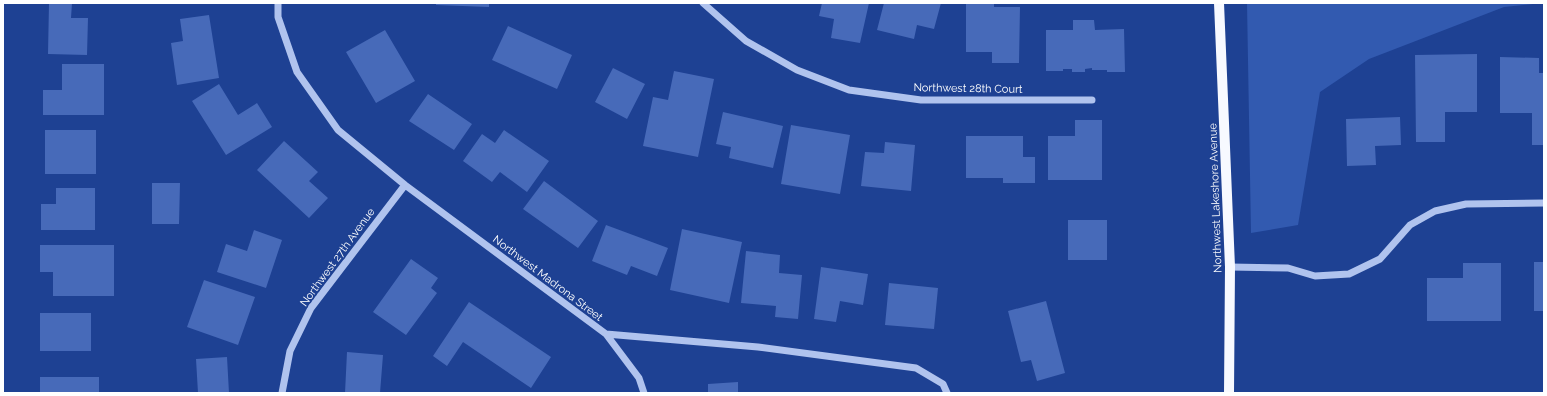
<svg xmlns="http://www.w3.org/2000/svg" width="1547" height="396" font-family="Raleway,sans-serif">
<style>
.green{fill:#325ab0}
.building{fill:#476ab9}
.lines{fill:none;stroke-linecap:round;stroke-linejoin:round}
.minor{stroke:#b0c3ee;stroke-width:7}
.major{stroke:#f7f9ff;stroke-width:10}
.labels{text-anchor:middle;stroke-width:3.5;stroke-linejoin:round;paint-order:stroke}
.street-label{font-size:11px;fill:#fff;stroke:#1e4193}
</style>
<rect width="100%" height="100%" fill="#1e4193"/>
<!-- green -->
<path class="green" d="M1247,3H1542L1504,7L1369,59L1320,92L1298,225L1251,233Z"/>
<!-- building -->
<path class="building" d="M49,3H72L71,18H88L87,55L48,54Z
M436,3H489V7L436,5Z
M822,3H869L860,43L831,38L834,19L819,16Z
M884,3H941L934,29L917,25L914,39L877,30Z
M966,3H994V7H1020L1019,63H992V52H966Z
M209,15L219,78L177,85L171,43L183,41L180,19Z
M1073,20H1094L1095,30L1124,29L1125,72H1107V70H1092V68L1085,69V72H1072V69H1063V71H1046V30H1073Z
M508,26L572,55L557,89L492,60Z
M385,30L415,81L376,103L346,52Z
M1477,54V112H1445V142H1416L1415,55Z
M1500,57L1539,58V73H1544V145H1532V113H1500Z
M62,64H104V115H43V90H62Z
M613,68L645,84L627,119L595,102Z
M674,71L714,79L698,157L643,146L653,97L668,100Z
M219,84L238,115L257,103L272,127L226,155L192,101Z
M428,94L472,124L454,150L409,121Z
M723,112L783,126L773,168L729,158L731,147L716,144Z
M1400,117L1401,145L1375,146L1376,165L1347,166L1346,119Z
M1075,120H1102V180H1048V136H1075Z
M791,125L850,135L840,194L781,184Z
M45,130H96V174H45Z
M504,130L549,161L527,192L500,172L492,182L463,161L482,134L495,143Z
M966,136H1023V157H1035V183H1003V178H966Z
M284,141L318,172L309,181L328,198L309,218L257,170Z
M885,142L915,145L911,191L861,186L865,152L884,153Z
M544,181L598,221L578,248L523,209Z
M152,183H180L179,224H152Z
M56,188H95V230H41V204H56Z
M1068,220H1107V260H1068Z
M606,225L668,248L657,276L631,266L627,275L592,261Z
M682,229L742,242L729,303L670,290Z
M254,230L282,240L266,288L217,272L226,244L247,251Z
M40,245H114V296H53V272H40Z
M746,251L780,255L779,273L802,275L798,319L775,317L776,306L741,303Z
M411,259L438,278L431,288L437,293L406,335L373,312Z
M1534,262H1544V311H1534Z
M1463,263H1501V321H1427V278H1463Z
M821,267L868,274L863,305L840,301L836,322L814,319Z
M204,280L255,297L238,345L187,327Z
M889,283L938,288L934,329L885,325Z
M1046,301L1065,373L1037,381L1031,360L1021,362L1008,311Z
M469,302L551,357L531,388L463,342L447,366L433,356Z
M40,313H91V351H40Z
M347,352L383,355L380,393H345Z
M227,357L229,393H198L196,359Z
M40,377H99V393H40Z
M738,382V393H708V384Z"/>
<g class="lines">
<!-- minor -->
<path class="minor" d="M278,3V17L297,72L338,130L405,185L606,334L758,347L916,368L943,384L947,393
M703,3L746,41L797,70L849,90L921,100H1092
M1230,267L1288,268L1315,276L1349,274L1380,259L1410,225L1435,211L1466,204L1544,203
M606,334L639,378L644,393
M282,393L290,351L311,308L405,185"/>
<!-- major -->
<path class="major" d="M1219,3L1230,267L1229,393"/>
</g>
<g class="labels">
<!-- street labels -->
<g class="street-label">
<text transform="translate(968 88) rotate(1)" y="4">Northwest 28th Court</text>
<text transform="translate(1215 198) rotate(-92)" y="4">Northwest Lakeshore Avenue</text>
<text transform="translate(337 257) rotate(-54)" y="4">Northwest 27th Avenue</text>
<text transform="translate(548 278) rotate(37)" y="4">Northwest Madrona Street</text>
</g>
</g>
<!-- border -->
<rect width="1547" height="396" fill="none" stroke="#ffffff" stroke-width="8"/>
</svg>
